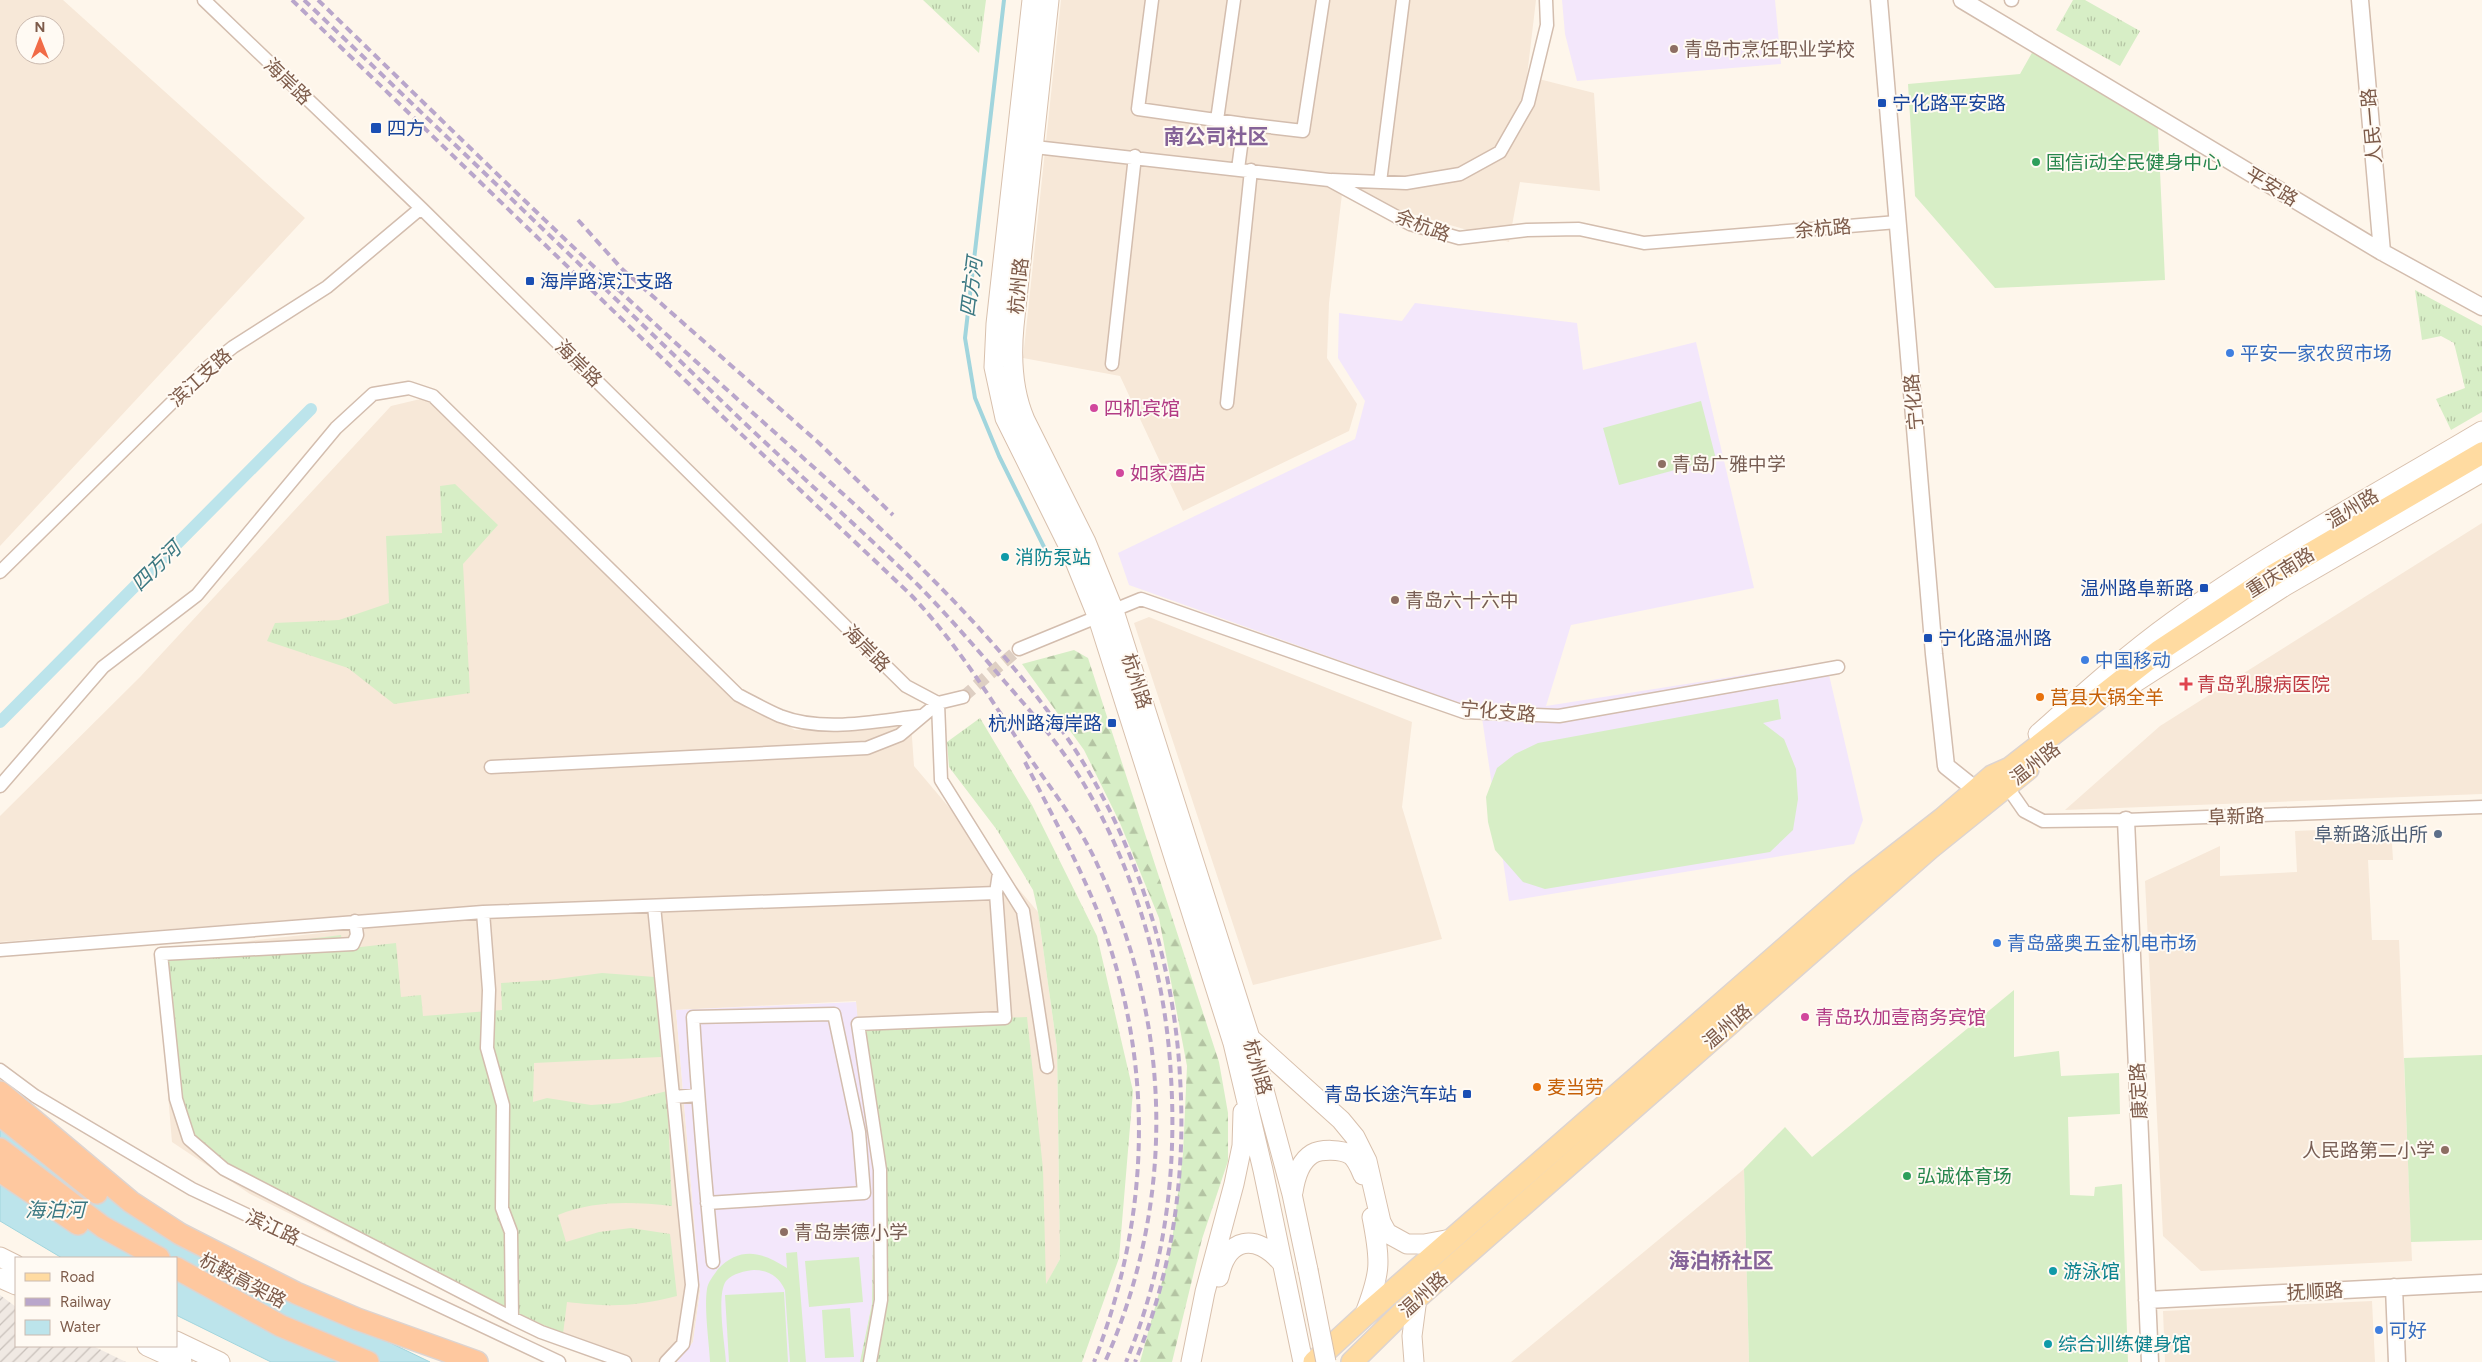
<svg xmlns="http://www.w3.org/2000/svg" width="2482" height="1362" font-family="Figtree,'Noto Sans SC',sans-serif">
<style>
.residential{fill:#f7e8d8;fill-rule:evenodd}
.industrial{fill:url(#industrial-furrows)}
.education{fill:#f3e7fb}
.grass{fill:url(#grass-tufts)}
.forest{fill:url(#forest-firs)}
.garden{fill:#d7eec6}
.water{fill:#bce4eb;stroke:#a1d5dd}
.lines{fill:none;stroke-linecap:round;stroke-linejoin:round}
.stream{stroke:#a1d5dd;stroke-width:4}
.canal{stroke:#bce4eb;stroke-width:12}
.minor-tunnel{stroke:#decfc3;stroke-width:12;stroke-dasharray:12 6;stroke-linecap:butt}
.minor-casing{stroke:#d3bdae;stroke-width:15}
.tertiary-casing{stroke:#d3bdae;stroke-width:19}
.secondary-casing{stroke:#d8c0ad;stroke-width:21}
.primary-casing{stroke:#ddd4d0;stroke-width:24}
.trunk-casing{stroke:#ddd4d0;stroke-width:24}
.minor{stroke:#fff;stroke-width:12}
.tertiary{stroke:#fff;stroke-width:16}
.secondary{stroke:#fff;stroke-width:19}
.primary{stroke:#ffdba1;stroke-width:21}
.trunk{stroke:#fec89f;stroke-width:21}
.rail{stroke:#b9a6cb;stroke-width:4;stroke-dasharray:8 5;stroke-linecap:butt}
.secondary-bridge-casing{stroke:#d8c0ad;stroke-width:21;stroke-linecap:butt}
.secondary-bridge{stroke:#fff;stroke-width:19}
.education-dot{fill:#8d6e63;stroke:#fffaf3;stroke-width:2}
.transit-dot{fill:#1a4fb4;stroke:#fffaf3;stroke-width:2}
.leisure-dot{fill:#2e9e5b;stroke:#fffaf3;stroke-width:2}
.shop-dot{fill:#3f7fe0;stroke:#fffaf3;stroke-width:2}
.hotel-dot{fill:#d1479c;stroke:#fffaf3;stroke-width:2}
.culture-dot{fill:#0f9aa8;stroke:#fffaf3;stroke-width:2}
.health-dot{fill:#e0444e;stroke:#fffaf3;stroke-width:2}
.food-dot{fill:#e8710a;stroke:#fffaf3;stroke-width:2}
.service-dot{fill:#5c6f8a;stroke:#fffaf3;stroke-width:2}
.labels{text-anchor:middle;stroke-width:4;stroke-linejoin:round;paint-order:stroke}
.education-label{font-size:19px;fill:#785e54;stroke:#fffaf3;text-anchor:start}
.street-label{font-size:19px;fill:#7d5b4a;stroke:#fffaf3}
.transit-label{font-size:19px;fill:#164399;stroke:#fffaf3;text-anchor:start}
.leisure-label{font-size:19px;fill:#27864d;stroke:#fffaf3;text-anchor:start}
.shop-label{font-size:19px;fill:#366cbe;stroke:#fffaf3;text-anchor:start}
.hotel-label{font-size:19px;fill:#b23c85;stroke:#fffaf3;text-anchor:start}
.culture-label{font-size:19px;fill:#0d838f;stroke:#fffaf3;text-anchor:start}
.health-label{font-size:19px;fill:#be3a42;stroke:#fffaf3;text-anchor:start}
.food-label{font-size:19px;fill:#c56008;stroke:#fffaf3;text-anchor:start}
.service-label{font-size:19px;fill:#4e5e75;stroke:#fffaf3;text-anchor:end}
.water-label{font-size:20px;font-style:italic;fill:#3b7882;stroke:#fffaf3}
.quarter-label{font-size:21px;font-weight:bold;fill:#856398;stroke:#fffaf3}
</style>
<defs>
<pattern id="industrial-furrows" width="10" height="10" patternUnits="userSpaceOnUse" patternTransform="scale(1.25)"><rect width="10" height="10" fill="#f0e9e3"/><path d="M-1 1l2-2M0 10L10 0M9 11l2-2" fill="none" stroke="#c8c0ba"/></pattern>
<pattern id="grass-tufts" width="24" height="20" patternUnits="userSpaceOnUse" patternTransform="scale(1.25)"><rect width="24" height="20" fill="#d7eec6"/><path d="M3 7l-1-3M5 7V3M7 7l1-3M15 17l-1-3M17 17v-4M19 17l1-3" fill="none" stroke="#b4c4a3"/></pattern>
<pattern id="forest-firs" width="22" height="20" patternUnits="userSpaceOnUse" patternTransform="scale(1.25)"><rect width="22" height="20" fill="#d7eec6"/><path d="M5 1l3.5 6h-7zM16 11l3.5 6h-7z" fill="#b4c4a3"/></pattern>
</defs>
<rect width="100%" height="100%" fill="#fef6eb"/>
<!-- residential -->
<path class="residential" d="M0,0H63L305,218L0,546ZM25,25H55V55H25Z
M1061,0H1536L1527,76L1594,93L1600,191L1520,182L1509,242L1342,194L1329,303L1327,358L1357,404L1349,431L1183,511L1120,376L1023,358Z
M433,396L748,704L795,730L911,723L914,766L1038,912L1057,1048L1060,1259L1004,1362H860L872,1304L856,1001L676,1010L700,1291L693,1342L677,1362H604L522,1329L250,1194L172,1142L156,951L331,932L330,917L0,942V816L140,677L391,406Z
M2482,523V794L2065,810L2160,726Z
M1149,617L1412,722L1402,807L1442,939L1253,985L1134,623Z
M2391,827L2393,860H2368L2372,940H2399L2412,1261L2201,1271L2163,1236L2145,881L2220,846V876L2297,872L2295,831Z
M1744,1169L1749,1362H1511Z
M2372,1301L2375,1362H2165L2163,1311Z"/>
<!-- industrial -->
<path class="industrial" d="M0,1295L16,1307V1346H93L126,1362H0Z"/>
<!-- education -->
<path class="education" d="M1562,0H1775L1781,64L1577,81L1565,34Z
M1415,303L1577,323L1583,370L1696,342L1754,588L1571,625L1546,706L1826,662L1863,820L1854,844L1509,901L1481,711L1129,585L1118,553L1355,439L1365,401L1338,358L1339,313L1402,321Z
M856,1002L874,1174L872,1304L860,1362H677L693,1342L700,1291L676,1010Z"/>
<!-- grass -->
<path class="grass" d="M923,0H986L979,53Z
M2073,0H2085L2140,31L2120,66L2056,30Z
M2415,290L2482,326V412L2451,430L2436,399L2465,388L2454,343L2441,336L2422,340Z
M455,484L498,525L463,564L470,693L394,704L348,668L267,641L275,623L339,620L389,603L386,536L442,533L440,486Z
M980,718L1032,805L1097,936L1133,1091L1119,1258L1082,1362H860L872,1304L874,1174L858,1024L1027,1017L1043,1169L1046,1284L1060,1259L1057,1048L1038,912L1033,890L997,830L949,767L947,742Z
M341,935L343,949L396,943L401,997L421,995L423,1016L502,1010L501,983L549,980L602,973L655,977L661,1057L534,1063L533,1102L547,1098L591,1105L620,1103L667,1091L672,1206C632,1202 596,1200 558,1215L566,1242L599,1232L631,1228L670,1234L677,1296C634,1307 610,1307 567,1302L563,1334L419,1267L224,1169L189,1139L176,1099L164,957Z"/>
<!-- forest -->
<path class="forest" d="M1074,650L1088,658L1219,1062L1228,1113V1161L1202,1239L1172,1362H1140L1171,1249L1183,1154L1187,1066L1159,918L1120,823L1084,750L1022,664Z"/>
<!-- garden -->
<path class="garden" d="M2033,51L2158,128L2165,280L1995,288L1915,196L1908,84L2020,74Z
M1701,401L1716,459L1619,485L1603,428Z
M1778,699L1781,719L1763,723L1784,739L1796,769L1798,799L1793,830L1770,852L1545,889L1523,882L1495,850L1488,822L1486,797L1497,768L1515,754L1538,743Z
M2014,990V1057L2059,1051L2061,1076L2119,1073L2120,1114L2068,1117L2070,1195L2094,1196L2095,1187L2122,1184L2128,1362H1749L1744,1169L1785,1127L1812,1157Z
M2482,1055V1240L2411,1242L2404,1058Z
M797,1252L806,1362H790L785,1290C779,1277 769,1270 754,1270C745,1271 733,1273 726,1281C716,1295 725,1344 726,1362H710C709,1341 704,1309 707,1289C708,1282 714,1275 718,1269C740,1246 763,1252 787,1268L786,1253Z
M859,1257L863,1302L809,1307L805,1261Z
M784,1292L788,1362H729L725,1295Z
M850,1308L854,1357L825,1358L822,1310Z"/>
<!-- water -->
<path class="water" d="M0,1123L61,1170L212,1257L430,1362H271L176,1315V1258H62L0,1221Z"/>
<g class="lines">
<!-- stream -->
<path class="stream" d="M1004,0L965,338L975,398L999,456L1049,557"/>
<!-- canal -->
<path class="canal" d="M0,722L311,409"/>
<!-- minor-tunnel -->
<path class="minor-tunnel" d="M963,697L1019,649"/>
<defs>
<path id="minor" d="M204,0L421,208L906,686L938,703L963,697
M1152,0L1138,109L1244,124L1238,169
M2011,0H2012
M1217,120L1234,0
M1244,124L1303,131L1323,0
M1026,146L1329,180L1410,224L1459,238L1527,230L1579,229L1644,243L1897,222
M1332,180L1406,183L1460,174L1500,152L1528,103L1547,25L1546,0
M1380,182L1403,0
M1112,364L1135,156
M1227,403L1251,170
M0,572L208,367L233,347L327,287L421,208
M1019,649L1141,599L1464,712L1559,716L1838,667
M938,703L941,780L1023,911L1047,1067
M491,767L867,748L900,735L938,703
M2006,785L2024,811L2043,821L2126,820L2482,807
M0,786L103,667L197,595L336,428L373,394L409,388L433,396L738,695C752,702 766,710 780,716C824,733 876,721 921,716
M654,906L692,1285L683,1344L666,1362
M483,912L489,990L487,1048L503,1105L502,1208L511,1232L512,1318
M355,921L357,935L353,944L161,954L176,1099L189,1139L224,1169L512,1318L541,1332L625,1362
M0,950L483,912L996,893
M0,1070L35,1096L192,1189L559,1362
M674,1097L698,1095
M707,1203L864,1193L859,1132L834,1014L693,1017C698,1099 705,1181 713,1262
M870,1362L881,1300L880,1170L858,1024L1005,1018L996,893L999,873"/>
<path id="tertiary" d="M1879,0L1934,654L1946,766L1976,790
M1962,0L2382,252L2482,307
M2360,0L2382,252
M2126,820L2150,1362
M2394,1287L2397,1362
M2147,1300L2482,1283"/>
<path id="secondary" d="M1032,0L996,324L994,367L1005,418L1070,549L1098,618L1233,1043L1263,1170L1303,1362
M1049,0L1014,326C1011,358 1012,390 1025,420L1086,542L1114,611L1250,1038L1292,1194L1308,1270
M2125,689L2285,586L2482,472
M2038,734C2082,695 2125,656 2172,622C2270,551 2378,493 2482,431
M1250,1038L1341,1120L1355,1137L1367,1161L1381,1222L1387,1233L1407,1244H1424L1451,1239
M1293,1192C1295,1179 1299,1162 1312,1154C1321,1149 1341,1149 1351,1155C1357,1160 1360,1168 1363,1175
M0,1257L16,1265
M1219,1277C1227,1237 1256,1233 1281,1262
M0,1278L16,1285
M1364,1316C1381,1272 1381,1263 1372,1217
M176,1341L220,1362
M147,1346L182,1362
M1191,1362L1205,1292L1234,1184L1242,1146L1243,1112
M1414,1362L1412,1336L1417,1298"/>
<path id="primary" d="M1314,1362L1364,1316L1857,885L1942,819L1992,776L2010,768L2159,651L2275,574L2482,453
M1352,1362L1417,1298L1929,849L2028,769"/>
<path id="trunk" d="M0,1092L131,1202L180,1234L296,1293L357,1319L477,1362
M0,1115L97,1193
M0,1149L103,1227L159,1258
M0,1171L78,1224
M176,1268L281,1326L368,1362"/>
</defs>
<!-- minor casing -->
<use href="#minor" class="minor-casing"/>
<!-- tertiary casing -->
<use href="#tertiary" class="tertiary-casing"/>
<!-- secondary casing -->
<use href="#secondary" class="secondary-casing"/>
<!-- primary casing -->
<use href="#primary" class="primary-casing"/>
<!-- trunk casing -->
<use href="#trunk" class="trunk-casing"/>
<!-- minor -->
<use href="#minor" class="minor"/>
<!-- tertiary -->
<use href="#tertiary" class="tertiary"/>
<!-- secondary -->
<use href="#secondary" class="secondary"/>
<!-- primary -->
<use href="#primary" class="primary"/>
<!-- trunk -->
<use href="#trunk" class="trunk"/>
<!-- rail -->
<path class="rail" d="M292,0L721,415L911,595C954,640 987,693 1021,745C1047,784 1079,823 1098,866C1173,1025 1176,1201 1105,1362
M304,0C447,137 589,273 731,410C793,470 858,526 919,586C949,617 977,649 1005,682C1035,716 1065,751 1088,791C1137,878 1166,977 1171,1077C1177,1175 1164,1271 1126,1362
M318,0C445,123 571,248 702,367C830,484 968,595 1068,739C1134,836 1174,960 1180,1077C1186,1174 1173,1271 1135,1362
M578,220L622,269L820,444L893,515
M1025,762C1050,811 1079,864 1099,915C1155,1064 1151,1215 1094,1362"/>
<defs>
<path id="secondary-bridge" d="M1308,1270L1326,1362"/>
</defs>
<!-- secondary-bridge casing -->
<use href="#secondary-bridge" class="secondary-bridge-casing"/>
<!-- secondary-bridge -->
<use href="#secondary-bridge" class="secondary-bridge"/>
</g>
<!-- markers -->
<g class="education-dot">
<circle cx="1674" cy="49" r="5"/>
<circle cx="1662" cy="464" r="5"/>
<circle cx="1395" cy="600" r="5"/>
<circle cx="2445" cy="1150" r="5"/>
<circle cx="784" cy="1232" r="5"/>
</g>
<g class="transit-dot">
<rect x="1877" y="98" width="10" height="10" rx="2.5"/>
<rect x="370" y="122" width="12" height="12" rx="2.5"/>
<rect x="525" y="276" width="10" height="10" rx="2.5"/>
<rect x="2199" y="583" width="10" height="10" rx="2.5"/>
<rect x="1923" y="633" width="10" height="10" rx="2.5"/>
<rect x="1107" y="718" width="10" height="10" rx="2.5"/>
<rect x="1462" y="1089" width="10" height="10" rx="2.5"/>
</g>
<g class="leisure-dot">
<circle cx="2036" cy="162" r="5"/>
<circle cx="1907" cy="1176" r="5"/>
</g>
<g class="shop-dot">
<circle cx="2230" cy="353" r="5"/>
<circle cx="2085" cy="660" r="5"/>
<circle cx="1997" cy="943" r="5"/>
<circle cx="2379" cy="1330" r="5"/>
</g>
<g class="hotel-dot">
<circle cx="1094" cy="408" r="5"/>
<circle cx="1120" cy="473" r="5"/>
<circle cx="1805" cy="1017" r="5"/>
</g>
<g class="culture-dot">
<circle cx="1005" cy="557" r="5"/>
<circle cx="2053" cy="1271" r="5"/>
<circle cx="2048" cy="1344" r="5"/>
</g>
<path class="health-dot" d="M2183.5 676.5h5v5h5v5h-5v5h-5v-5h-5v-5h5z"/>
<g class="food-dot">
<circle cx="2040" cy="697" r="5"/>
<circle cx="1537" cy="1087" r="5"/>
</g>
<circle class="service-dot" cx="2438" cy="834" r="5"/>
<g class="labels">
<!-- education labels -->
<g class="education-label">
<text x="1684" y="56">青岛市烹饪职业学校</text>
<text x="1672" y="471">青岛广雅中学</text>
<text x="1405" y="607">青岛六十六中</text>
<text x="2435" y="1157" text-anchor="end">人民路第二小学</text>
<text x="794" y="1239">青岛崇德小学</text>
</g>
<!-- street labels -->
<g class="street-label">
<text transform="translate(288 81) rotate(44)" y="7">海岸路</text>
<text transform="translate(2371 126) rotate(-95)" y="7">人民一路</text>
<text transform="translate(2272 186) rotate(31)" y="7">平安路</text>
<text transform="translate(1423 225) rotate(21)" y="7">余杭路</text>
<text transform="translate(1823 228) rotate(-5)" y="7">余杭路</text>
<text transform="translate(1018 286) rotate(-84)" y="7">杭州路</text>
<text transform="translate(579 363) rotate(45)" y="7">海岸路</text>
<text transform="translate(200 377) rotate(-42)" y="7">滨江支路</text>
<text transform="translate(1913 402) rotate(-95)" y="7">宁化路</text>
<text transform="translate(2352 508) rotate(-31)" y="7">温州路</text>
<text transform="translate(2280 572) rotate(-32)" y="7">重庆南路</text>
<text transform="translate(867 648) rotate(45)" y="7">海岸路</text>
<text transform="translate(1137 681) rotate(72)" y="7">杭州路</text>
<text transform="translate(1498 711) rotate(5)" y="7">宁化支路</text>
<text transform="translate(2035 763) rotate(-38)" y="7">温州路</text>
<text transform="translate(2236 816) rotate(-2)" y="7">阜新路</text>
<text transform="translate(1727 1026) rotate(-41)" y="7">温州路</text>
<text transform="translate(1258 1067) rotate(74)" y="7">杭州路</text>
<text transform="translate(2138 1091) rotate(-93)" y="7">康定路</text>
<text transform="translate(273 1227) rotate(25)" y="7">滨江路</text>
<text transform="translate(243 1280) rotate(28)" y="7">杭鞍高架路</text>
<text transform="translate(2315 1291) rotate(-3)" y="7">抚顺路</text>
<text transform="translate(1423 1294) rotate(-42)" y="7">温州路</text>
</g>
<!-- transit labels -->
<g class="transit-label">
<text x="1892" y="110">宁化路平安路</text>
<text x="387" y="135">四方</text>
<text x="540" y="288">海岸路滨江支路</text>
<text x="2194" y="595" text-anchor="end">温州路阜新路</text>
<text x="1938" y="645">宁化路温州路</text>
<text x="1102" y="730" text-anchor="end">杭州路海岸路</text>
<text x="1457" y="1101" text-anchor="end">青岛长途汽车站</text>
</g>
<!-- leisure labels -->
<g class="leisure-label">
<text x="2046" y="169">国信i动全民健身中心</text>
<text x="1917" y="1183">弘诚体育场</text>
</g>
<!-- shop labels -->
<g class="shop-label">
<text x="2240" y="360">平安一家农贸市场</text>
<text x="2095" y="667">中国移动</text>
<text x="2007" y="950">青岛盛奥五金机电市场</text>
<text x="2389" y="1337">可好</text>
</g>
<!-- hotel labels -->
<g class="hotel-label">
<text x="1104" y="415">四机宾馆</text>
<text x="1130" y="480">如家酒店</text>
<text x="1815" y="1024">青岛玖加壹商务宾馆</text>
</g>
<!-- culture labels -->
<g class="culture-label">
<text x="1015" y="564">消防泵站</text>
<text x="2063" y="1278">游泳馆</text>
<text x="2058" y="1351">综合训练健身馆</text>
</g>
<!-- health labels -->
<g class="health-label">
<text x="2197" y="691">青岛乳腺病医院</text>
</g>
<!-- food labels -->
<g class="food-label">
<text x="2050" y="704">莒县大锅全羊</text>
<text x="1547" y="1094">麦当劳</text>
</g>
<!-- service labels -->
<g class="service-label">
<text x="2428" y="841">阜新路派出所</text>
</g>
<!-- water labels -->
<g class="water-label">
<text transform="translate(971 287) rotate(-83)" y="7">四方河</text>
<text transform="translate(156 566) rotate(-45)" y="7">四方河</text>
<text x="55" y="1217">海泊河</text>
</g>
<!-- quarter labels -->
<g class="quarter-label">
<text x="1216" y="144">南公司社区</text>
<text x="1721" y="1268">海泊桥社区</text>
</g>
</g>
<!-- legend -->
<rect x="15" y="1257" width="162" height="90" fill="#fffaf3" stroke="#cbbaaf"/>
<rect x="25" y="1273" width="25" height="8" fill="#ffdba1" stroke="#cbbaaf"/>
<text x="60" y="1282" font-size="15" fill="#7d5b4a">Road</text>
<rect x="25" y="1298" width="25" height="8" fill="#b9a6cb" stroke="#cbbaaf"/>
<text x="60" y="1307" font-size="15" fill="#7d5b4a">Railway</text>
<rect x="25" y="1320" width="25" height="15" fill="#bce4eb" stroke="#cbbaaf"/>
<text x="60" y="1332" font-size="15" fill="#7d5b4a">Water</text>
<!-- north arrow -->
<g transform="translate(40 40)"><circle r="24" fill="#fffaf3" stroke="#cbbaaf"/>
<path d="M0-4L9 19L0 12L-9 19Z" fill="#f16b47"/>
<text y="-8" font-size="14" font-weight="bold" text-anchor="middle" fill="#7d5b4a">N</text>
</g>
</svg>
